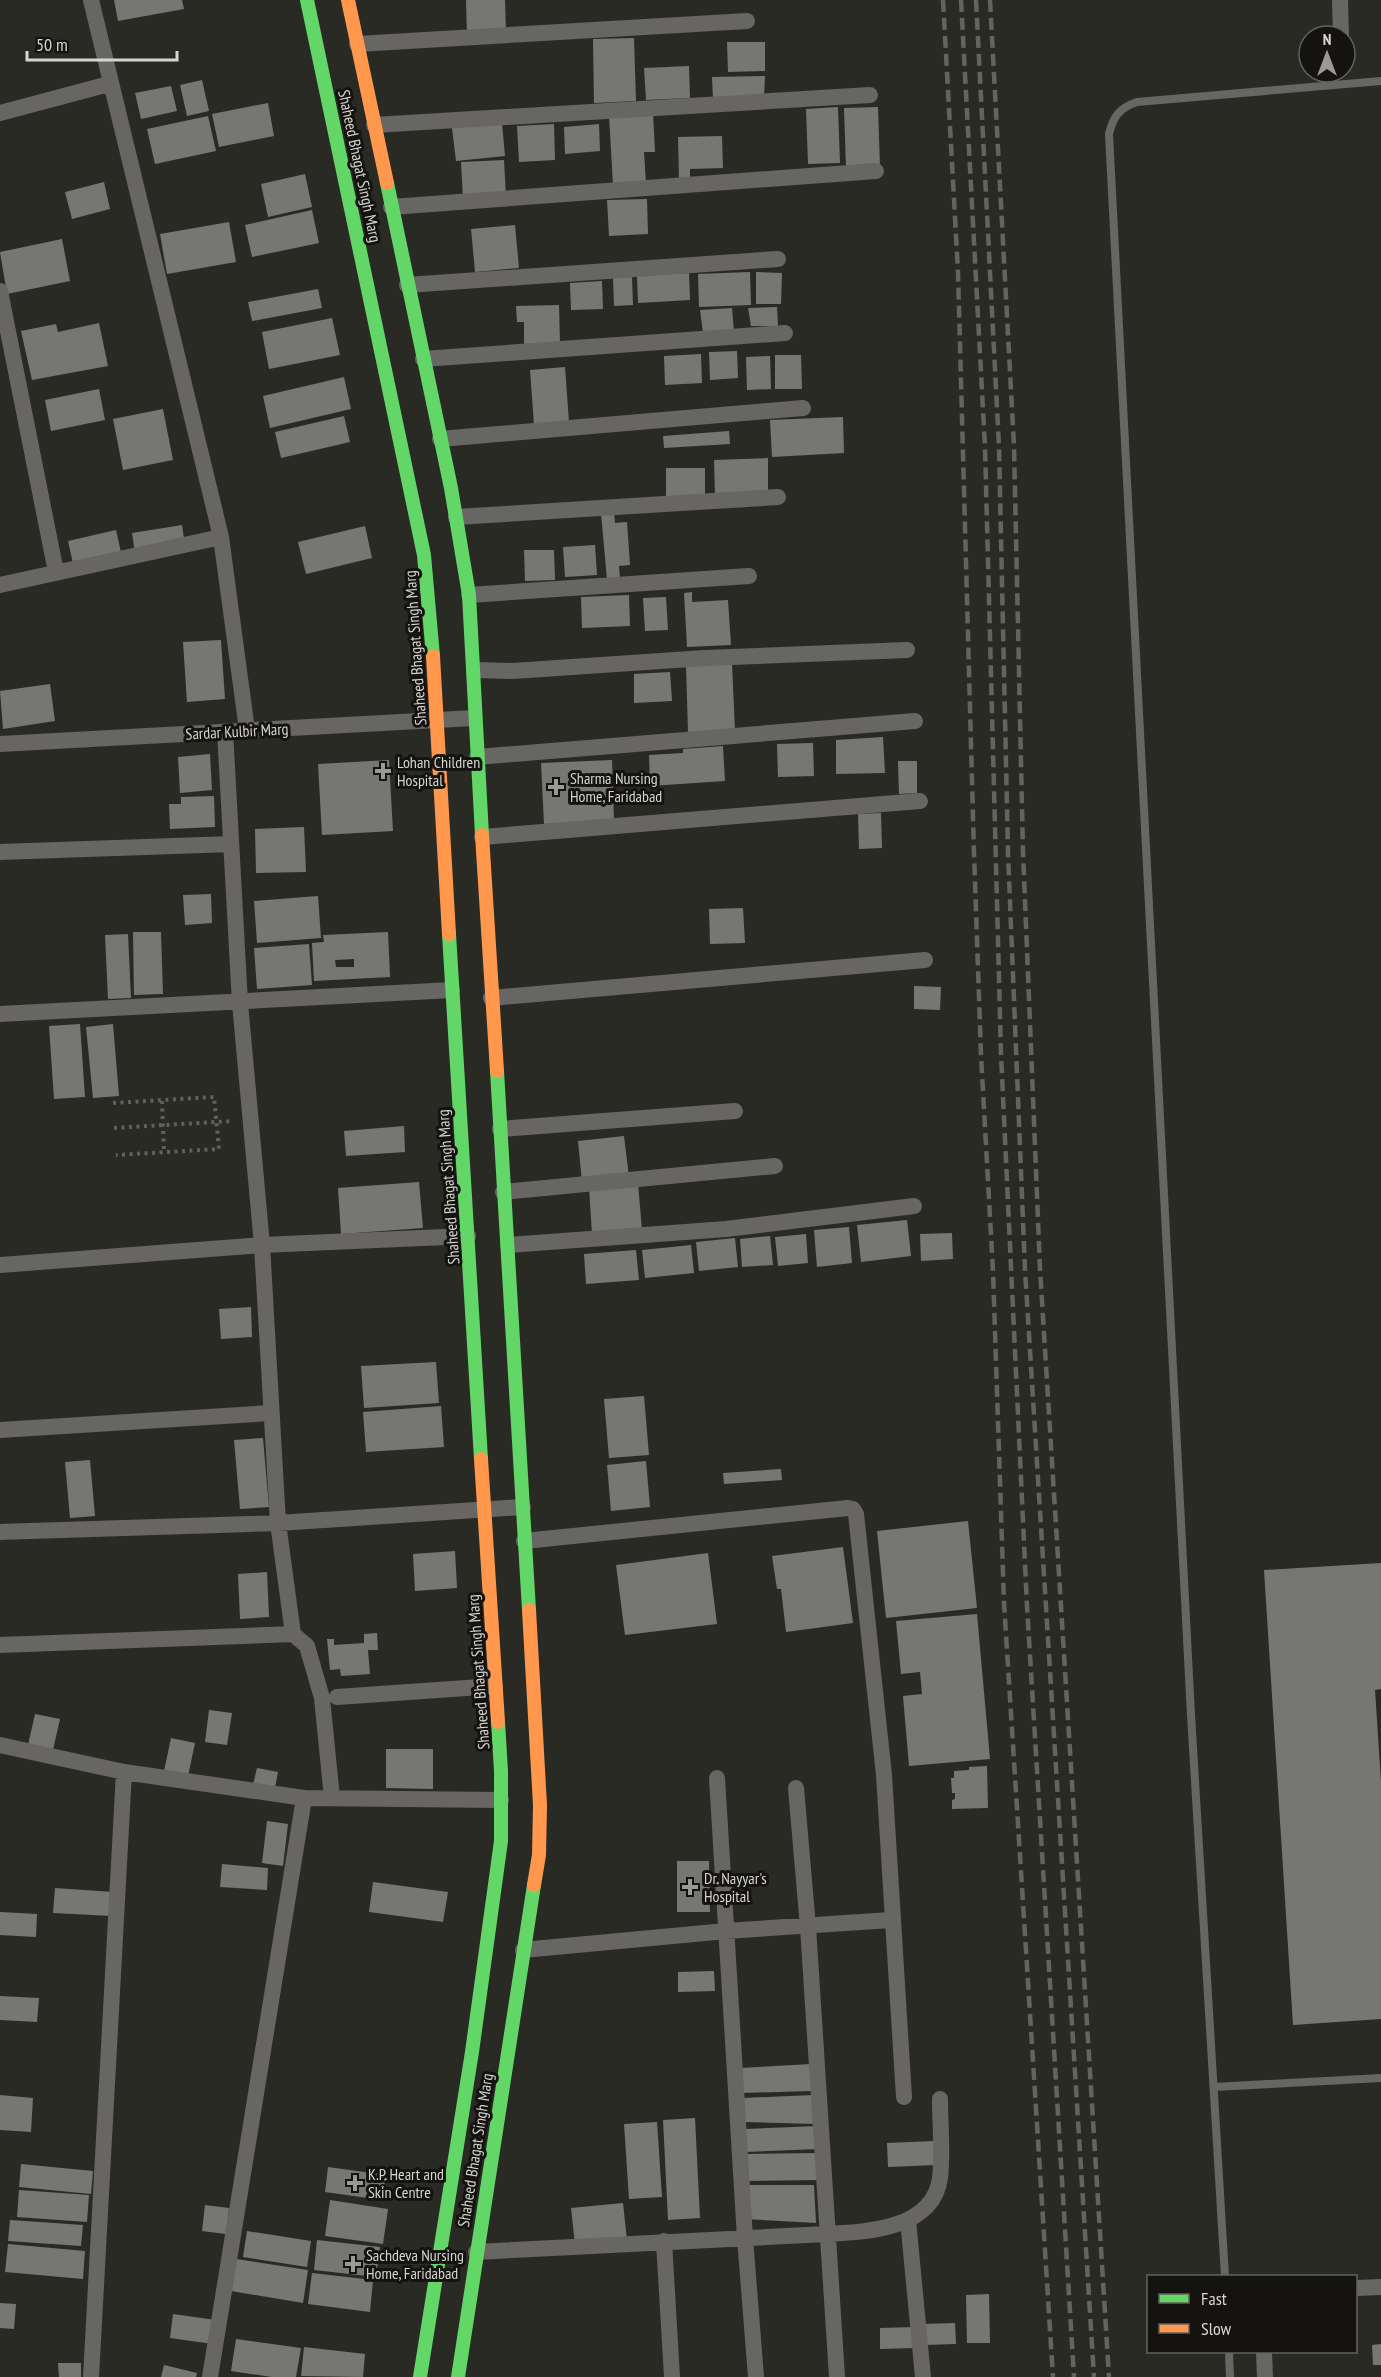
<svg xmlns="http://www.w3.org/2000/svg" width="1381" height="2377" font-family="'PT Sans Narrow',sans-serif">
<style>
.building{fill:#767675;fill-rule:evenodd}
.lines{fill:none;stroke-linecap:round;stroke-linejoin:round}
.path{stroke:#60605c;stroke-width:4;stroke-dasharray:3 4.5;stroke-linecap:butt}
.lane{stroke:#676665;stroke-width:8}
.street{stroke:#676665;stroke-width:16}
.fast{stroke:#63d668;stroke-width:14}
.slow{stroke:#ff974d;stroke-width:14}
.rail{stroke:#646360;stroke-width:4.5;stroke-dasharray:12 6;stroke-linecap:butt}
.poi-dot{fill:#9a9994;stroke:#141310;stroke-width:2}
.labels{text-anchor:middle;stroke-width:6;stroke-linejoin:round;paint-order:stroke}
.street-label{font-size:16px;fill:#d6d5d0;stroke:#141310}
.poi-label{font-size:16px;fill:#d6d5d0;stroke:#141310;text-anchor:start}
</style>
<rect width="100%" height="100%" fill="#2a2a25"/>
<!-- building -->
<path class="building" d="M114,0H182L184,9L118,21Z
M466,0H505L506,33L467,35Z
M634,38L636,101L594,103L593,39Z
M727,42H765V71L728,72Z
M689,66L690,98L646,100L644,68Z
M765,76L764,97L713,100L712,77Z
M202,80L209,111L187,116L180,85Z
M171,86L177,111L141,119L135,93Z
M268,103L274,136L219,147L212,114Z
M838,107L840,163L808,164L806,109Z
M878,107L880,167L846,168L844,108Z
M653,113L655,152H644L646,183L613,185L609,115Z
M208,116L216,151L155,164L147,129Z
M502,123L505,156L456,161L452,128Z
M554,124L555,160L519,162L517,126Z
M599,124L600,151L565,154L564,127Z
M722,136L723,168L690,169V178L679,179L678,137Z
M504,160L506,197L463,199L461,162Z
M305,174L312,207L268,217L261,184Z
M104,182L110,209L72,219L65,192Z
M647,199L648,234L609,236L607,200Z
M312,210L319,243L252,257L245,225Z
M229,222L236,262L167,274L160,234Z
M515,225L519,268L475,272L471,229Z
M62,239L70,281L7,294L0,252Z
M750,272L751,305L699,307L698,274Z
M756,272L782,273L781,304H756Z
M689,273L690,300L638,303L637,276Z
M632,277L633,305L614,306L613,278Z
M602,281L603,309L571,310L570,283Z
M318,289L322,308L252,321L248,302Z
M559,305L560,343L524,344V322H517L516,306Z
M777,307L778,326H751L748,308Z
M732,308L734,332L703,333L700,310Z
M332,318L340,355L269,369L262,332Z
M99,323L108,366L32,380L21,331L56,324L58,332Z
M737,351L738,378L710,380L709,352Z
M701,354L702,383L665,385L664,356Z
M775,355H801L802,389H775Z
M770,356L771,389L747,390L746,357Z
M565,367L569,422L534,425L530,370Z
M344,377L351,409L270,428L263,396Z
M99,389L105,420L51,431L45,400Z
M163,409L173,460L123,470L113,419Z
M344,416L350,442L281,458L275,432Z
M843,417L844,453L772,457L770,420Z
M729,431L730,444L664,448L663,436Z
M768,458V494L715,495L714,460Z
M666,468H705V498H666Z
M614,512L615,523L627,522L630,565L619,566L620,579L607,580L601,513Z
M182,525L185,545L135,553L132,533Z
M365,526L372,558L306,574L298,542Z
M116,530L122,557L74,568L68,541Z
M595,545L597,575L565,577L563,547Z
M524,550H554L555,580L525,581Z
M692,592V602L728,600L731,645L687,647L684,593Z
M629,595L630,626L582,628L581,597Z
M666,597L668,630L645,631L643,598Z
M221,640L225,699L187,702L183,642Z
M732,663L735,731L688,733L686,665Z
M670,672L672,701L634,703V674Z
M50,684L55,721L3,729L0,691Z
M883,737L885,773L836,774V740Z
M813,743L814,776L778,777L777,744Z
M723,746L725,781L650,786L649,755L683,753V749Z
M210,754L212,790L180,793L178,757Z
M389,760L393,831L322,835L318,764Z
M612,760L614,821L544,824L541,763Z
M898,761H917V793L899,794Z
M214,796L215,827L170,829L169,804H181V797Z
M881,813L882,848L859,849L858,814Z
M304,827L306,872L256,873L255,829Z
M211,894L212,923L185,925L183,895Z
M318,896L321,938L257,943L254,901Z
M743,908L745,943L710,944L709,909Z
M133,932H161L163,994L134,995Z
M388,932L390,977L314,981L312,943L324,942L323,935ZM354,959V967H336L335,960Z
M128,934L131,998L108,999L105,935Z
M309,944L312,985L257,989L254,948Z
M914,986L941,987L940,1010L914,1009Z
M80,1024L85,1097L54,1099L49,1026Z
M113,1024L119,1096L93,1098L86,1027Z
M404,1126L405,1152L346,1156L344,1131Z
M624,1136L629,1177L582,1182L578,1141Z
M419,1182L423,1228L341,1234L338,1188Z
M638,1183L642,1230L592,1234L589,1187Z
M907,1220L911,1256L861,1262L857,1225Z
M849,1227L852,1263L817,1267L814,1230Z
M952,1233L953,1259L921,1261L920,1234Z
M806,1234L808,1263L778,1266L775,1237Z
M770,1236L773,1265L742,1267L740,1239Z
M735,1238L738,1267L699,1271L696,1242Z
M691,1245L694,1273L645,1278L642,1250Z
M636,1250L639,1280L586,1284L584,1254Z
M251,1307L252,1337L221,1339L219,1309Z
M436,1362L439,1403L364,1408L361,1366Z
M644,1396L649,1455L609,1458L604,1399Z
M441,1406L444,1447L366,1452L363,1412Z
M263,1438L269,1507L240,1509L234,1440Z
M90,1460L95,1516L70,1518L65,1462Z
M646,1461L650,1507L611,1511L607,1465Z
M781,1469L782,1480L724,1484L723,1473Z
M968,1521L977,1608L886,1618L877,1531Z
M843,1547L853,1623L786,1632L781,1589H777L772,1556Z
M455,1551L457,1588L415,1591L413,1554Z
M708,1553L717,1624L625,1635L616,1565Z
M1381,1563V1689L1375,1690L1381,1782V2019L1293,2025L1264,1570Z
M267,1572L269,1617L240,1619L238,1574Z
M977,1614L990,1759L909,1766L903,1696L922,1694L920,1672L901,1674L896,1621Z
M377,1633L378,1650H368L370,1674L341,1676L340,1669L330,1670L327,1639H334V1645L364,1643V1634Z
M209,1710L232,1713L227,1745L205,1742Z
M35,1714L60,1719L53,1750L28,1745Z
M171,1738L195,1743L188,1776L164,1771Z
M386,1749H433V1789L386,1788Z
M987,1766L988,1808L952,1809V1800L955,1799V1793H952L951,1778H954V1771L969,1770V1767Z
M257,1768L278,1772L274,1793L252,1789Z
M267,1821L288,1824L283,1866L262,1863Z
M677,1861H709L710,1912H677Z
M222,1864L268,1868L267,1890L220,1887Z
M373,1882L448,1892L443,1922L369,1912Z
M55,1888L113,1892L112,1916L53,1913Z
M0,1912L37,1914L36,1937L0,1935Z
M714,1971L715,1991L678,1992V1972Z
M0,1996L39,1998L37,2022L0,2020Z
M811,2064L812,2091L742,2093L740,2068Z
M0,2095L33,2098L31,2132L0,2130Z
M814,2095L815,2124L744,2122L743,2098Z
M695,2118L700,2218L668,2220L663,2120Z
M657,2122L662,2197L629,2199L624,2124Z
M818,2126L819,2149L745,2152L744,2129Z
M934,2141L936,2165L888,2167L887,2143Z
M817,2153V2180L745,2181V2154Z
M21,2164L93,2171L91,2194L19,2187Z
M328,2167L386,2175L382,2200L325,2192Z
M745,2185H814L816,2223L746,2219Z
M19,2190L89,2195L87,2222L17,2217Z
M330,2200L388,2209L383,2244L325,2236Z
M623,2203L627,2240L575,2245L571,2208Z
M205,2205L229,2208L226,2234L202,2231Z
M10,2220L83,2225L81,2246L8,2241Z
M247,2231L311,2241L307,2267L243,2257Z
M317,2240L380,2247L376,2277L314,2270Z
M8,2244L85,2251L83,2279L5,2272Z
M236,2259L308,2270L303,2303L231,2291Z
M312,2273L373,2280L370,2312L308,2304Z
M989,2294L990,2343H967L966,2295Z
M0,2303L16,2304L14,2329L0,2328Z
M173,2314L216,2320L213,2344L170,2338Z
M955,2323L956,2344L924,2345L922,2324Z
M916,2327V2348L880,2349V2328Z
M236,2339L301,2348L296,2377H272L231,2371Z
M1381,2344V2365H1373L1372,2345Z
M304,2347L365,2354L363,2377L301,2376Z
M58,2363H81V2377H59Z
M164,2365L197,2373L196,2377H161Z"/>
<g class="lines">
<!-- path -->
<path class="path" d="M162,1101L164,1152
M113,1103L214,1097L219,1149L116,1155
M114,1128L233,1121"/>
<!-- lane -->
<path class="lane" d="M1214,2087L1381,2078
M1225,2276L1191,1715L1109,134C1113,117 1119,108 1137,102L1381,81
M1229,2352L1230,2377"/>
<!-- street -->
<path class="street" d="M91,0L221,537L247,730
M1340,0L1341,36
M357,44L747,21
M0,113L109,84
M374,125L870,95
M391,207L876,171
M407,285L778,259
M0,291L56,572
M423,359L785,333
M440,439L803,408
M456,517L778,497
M0,585L221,537
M469,595L749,576
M474,670L513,671L705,658L907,650
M225,731L240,1003L262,1245L278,1523L293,1634L307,1646L322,1698L332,1798
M0,744L474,718
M477,757L915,721
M482,837L920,801
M0,852L231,844
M491,998L925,960
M0,1014L452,990
M500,1129L735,1111
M503,1192L775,1166
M508,1245L726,1229L914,1206
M0,1265L262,1245L468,1236
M0,1430L271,1413
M0,1532L278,1523L523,1507
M524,1541L848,1508L853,1509L856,1514L884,1775L904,2097
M0,1645L293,1634
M337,1697L495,1686
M0,1745L124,1772L304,1798L501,1800
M717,1778L745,2238L756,2377
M796,1788L808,1927L837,2377
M523,1950L726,1931L891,1920
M908,2220L923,2377
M664,2241L672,2377
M476,2252L826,2234C865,2232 933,2230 940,2178C943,2153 940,2125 940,2099
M1356,2288L1381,2287
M1264,2352L1265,2377
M91,2377L124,1772
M210,2377L304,1798"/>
<!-- fast -->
<path class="fast" d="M307,0L424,555L433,656
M387,183L451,488L469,595L482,835
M449,934L481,1459
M497,1071L529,1610
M420,2377L472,2052L501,1841V1771L498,1722
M458,2377L534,1885"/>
<!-- slow -->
<path class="slow" d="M348,0L387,183
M433,656L449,934
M482,835L497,1071
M481,1459L498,1722
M529,1610L540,1805L539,1855L534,1885"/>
<!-- rail -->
<path class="rail" d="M943,0L958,272L974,853L981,1055L993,1271L1004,1603L1053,2377
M961,0L985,447L1001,1054L1027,1606L1074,2377
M976,0L999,447L1008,853L1025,1270L1094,2377
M990,0L1014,446L1023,852L1040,1269L1109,2377"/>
</g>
<!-- markers -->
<g class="poi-dot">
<path d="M380 762h6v6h6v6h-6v6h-6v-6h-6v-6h6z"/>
<path d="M553 778h6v6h6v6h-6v6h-6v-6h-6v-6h6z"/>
<path d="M687 1878h6v6h6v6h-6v6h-6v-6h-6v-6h6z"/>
<path d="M352 2174h6v6h6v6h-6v6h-6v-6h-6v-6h6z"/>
<path d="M350 2255h6v6h6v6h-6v6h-6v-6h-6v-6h6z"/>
</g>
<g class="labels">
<!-- street labels -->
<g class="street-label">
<text transform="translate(360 166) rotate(78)" y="6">Shaheed Bhagat Singh Marg</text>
<text transform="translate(415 648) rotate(-94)" y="6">Shaheed Bhagat Singh Marg</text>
<text transform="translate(237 731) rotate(-3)" y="6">Sardar Kulbir Marg</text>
<text transform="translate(448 1187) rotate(-94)" y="6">Shaheed Bhagat Singh Marg</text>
<text transform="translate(478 1672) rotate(-94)" y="6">Shaheed Bhagat Singh Marg</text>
<text transform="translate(475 2150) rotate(-81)" y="6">Shaheed Bhagat Singh Marg</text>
</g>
<!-- poi labels -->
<g class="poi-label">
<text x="397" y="768">Lohan Children<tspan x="397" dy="18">Hospital</tspan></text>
<text x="570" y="784">Sharma Nursing<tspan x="570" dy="18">Home, Faridabad</tspan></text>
<text x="704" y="1884">Dr. Nayyar's<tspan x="704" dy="18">Hospital</tspan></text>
<text x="368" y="2180">K.P. Heart and<tspan x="368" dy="18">Skin Centre</tspan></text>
<text x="366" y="2261">Sachdeva Nursing<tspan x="366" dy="18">Home, Faridabad</tspan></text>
</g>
</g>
<!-- legend -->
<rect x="1147" y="2275" width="210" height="78" fill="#141310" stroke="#62615d" stroke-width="1.5"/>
<rect x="1159" y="2294" width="30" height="9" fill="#63d668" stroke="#62615d" stroke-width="1.5"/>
<text x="1201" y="2305" font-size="18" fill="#d6d5d0">Fast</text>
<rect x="1159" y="2324" width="30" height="9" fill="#ff974d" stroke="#62615d" stroke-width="1.5"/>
<text x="1201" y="2335" font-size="18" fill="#d6d5d0">Slow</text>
<!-- north arrow -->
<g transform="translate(1327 54)"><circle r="28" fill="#141310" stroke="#62615d" stroke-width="1.5"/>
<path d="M0-4.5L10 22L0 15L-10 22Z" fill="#9a9994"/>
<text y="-9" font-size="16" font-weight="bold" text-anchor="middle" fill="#d6d5d0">N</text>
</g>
<!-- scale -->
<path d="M27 51v9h150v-9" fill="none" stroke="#d6d5d0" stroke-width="3"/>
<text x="36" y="51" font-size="18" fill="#d6d5d0" stroke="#141310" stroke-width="4.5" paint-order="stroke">50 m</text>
</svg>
